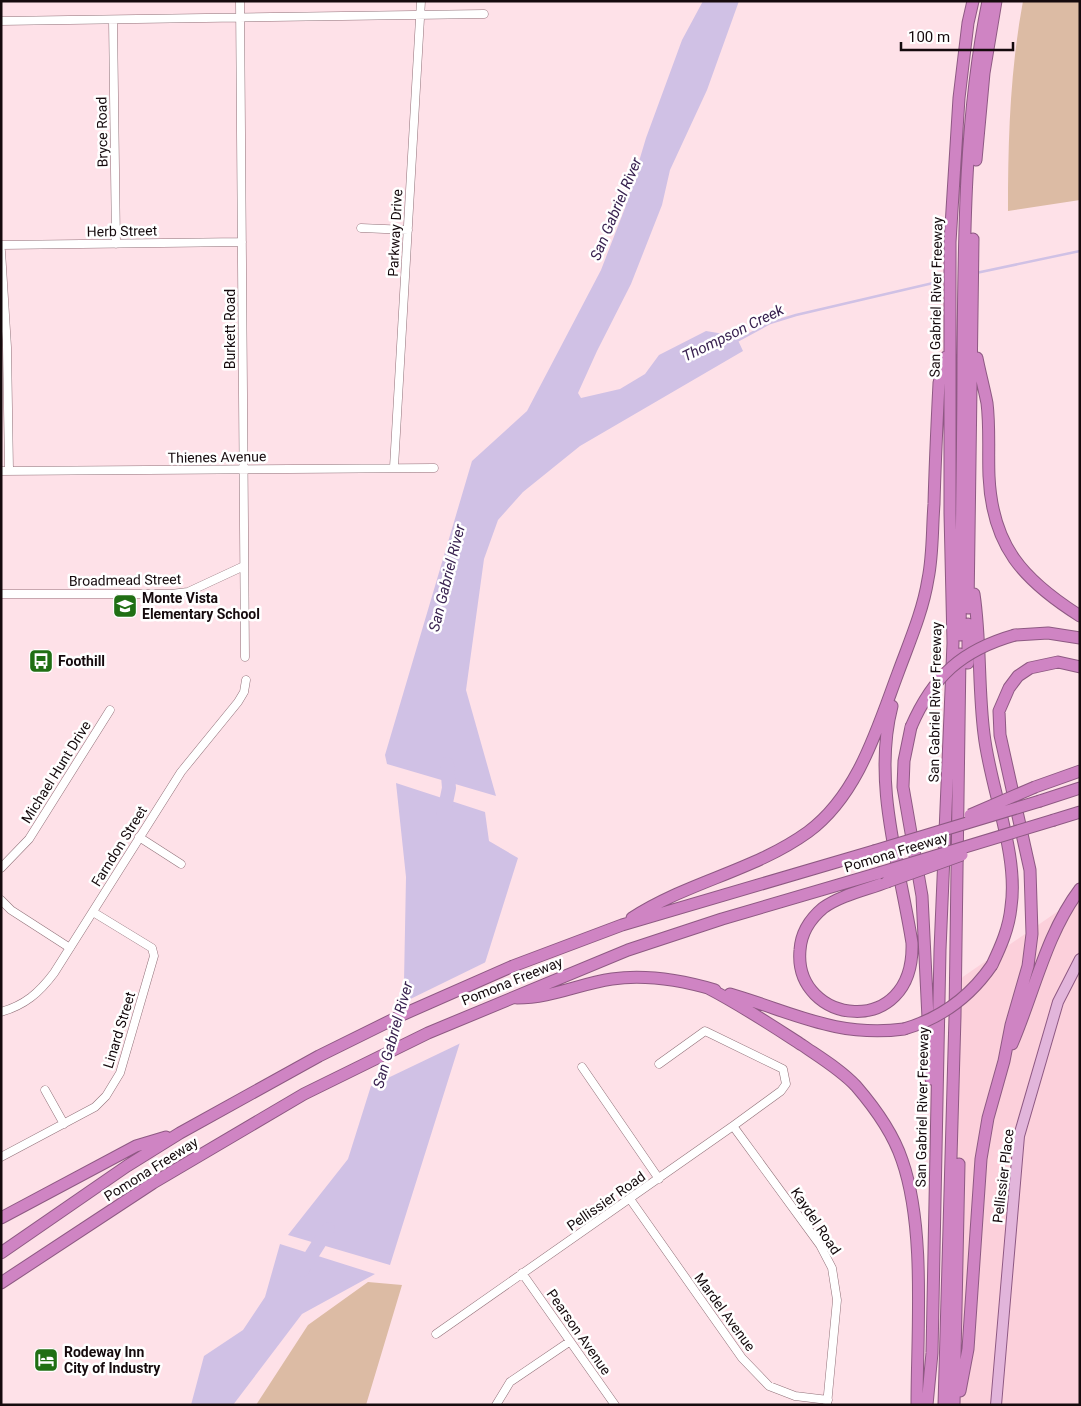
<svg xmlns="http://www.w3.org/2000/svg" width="1081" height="1406" font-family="Roboto,sans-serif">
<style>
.built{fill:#fcd0db}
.green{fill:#dcbba4}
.water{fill:#d0c1e5}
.pier{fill:#fee1e8}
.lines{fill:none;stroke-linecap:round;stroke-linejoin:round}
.stream{stroke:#d0c1e5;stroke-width:2.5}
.river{stroke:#d0c1e5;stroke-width:14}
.minor-casing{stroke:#917179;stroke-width:9}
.major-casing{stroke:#8e5983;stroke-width:12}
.highway-casing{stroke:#8e5983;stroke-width:13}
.minor{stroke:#fff;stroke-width:8}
.major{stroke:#e2b5db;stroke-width:10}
.highway{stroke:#cf84c3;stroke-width:11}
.highway-bridge-casing{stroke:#8e5983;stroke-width:13;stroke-linecap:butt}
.highway-bridge{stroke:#cf84c3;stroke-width:11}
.labels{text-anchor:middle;stroke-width:5;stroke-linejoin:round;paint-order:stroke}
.street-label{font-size:14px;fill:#150a0d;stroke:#fff}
.poi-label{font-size:14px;font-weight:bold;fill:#150a0d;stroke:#fff;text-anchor:start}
.water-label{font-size:15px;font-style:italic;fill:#392250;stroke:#fff}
</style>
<rect width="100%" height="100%" fill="#fee1e8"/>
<!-- built -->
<path class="built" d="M1080,896V1405H940L954,983Z"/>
<!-- green -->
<path class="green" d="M1023,1H1080V200L1008,211C1008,140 1010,71 1023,1Z
M368,1282L402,1285L366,1405H256L308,1325Z"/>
<!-- water -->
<path class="water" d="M703,1H739L707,90L670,170L662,205L631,284L597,351L578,393L581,398L620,389L645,374L659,355L706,331L736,336L743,351L580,446L523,492L498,520L484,559L466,690L496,796L387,764L385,755L472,461L527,411L601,270L625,208L646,138L682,40Z
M396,783L485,812L489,841L518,858L390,1265L288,1235L348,1159L404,981L406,877Z
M280,1244L375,1274L302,1314L233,1405H191L204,1356L243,1330L265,1297Z"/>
<!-- pier -->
<path class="pier" d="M488,961L463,1042L369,1087L394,1007Z"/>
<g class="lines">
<!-- stream -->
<path class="stream" d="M976,273L1080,251
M737,341L770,323L796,315L946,280"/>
<!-- river -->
<path class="river" d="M443,817L449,788L447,764
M302,1270L328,1229"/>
<defs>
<path id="minor" d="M240,1L245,657
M113,20L116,244
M1,21L484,14
M361,228L408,230
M1,245L242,242
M1,251L7,347L9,470
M394,467L421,1
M1,471L434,468
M1,594H171L188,592L244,566
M139,837L181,864
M1,868L29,839L110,710
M1,900L11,910L70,948
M1,1012C25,1005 39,993 54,973L181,772L238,702L244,692L246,680
M582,1067L659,1179
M45,1090L64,1124
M733,1126L820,1245L832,1268L837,1300L827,1405
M1,1157L95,1107L106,1096L120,1073L154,956L152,948L93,912
M630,1199L742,1358L769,1386L795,1396L828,1400
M522,1273L615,1405
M436,1334L733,1126L781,1091L786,1084L783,1069L705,1031L659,1064
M496,1405L510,1382L569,1342"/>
<path id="major" d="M996,1405L1019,1136L1058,1002L1080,959"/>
<path id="highway" d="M976,160L984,73L996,1
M977,358C980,373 984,388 987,403C990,427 988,452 989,476C992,546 1023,580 1080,616
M974,594C981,640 978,687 984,734C990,788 1019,854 1011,907C1009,928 1001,946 992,965
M968,608L973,239
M960,635C961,543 963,451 963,359C964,239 964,119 988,1
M1015,635L1048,633L1080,638
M968,663V624
M911,727L904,761L903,787L922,896L931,1079
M1035,787L1080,771
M1040,801L1080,788
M1054,820L1080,812
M887,882C866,890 841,895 823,908C810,919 801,934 800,950C793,1025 915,1041 912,943C900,866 872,783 892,706
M632,918C687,882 754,871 808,832C858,795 877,729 898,673C909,643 923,611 928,579C933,555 932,529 934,504C935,464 937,423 939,383L946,357
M708,988C741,1005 771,1025 802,1045C821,1058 841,1070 856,1086C875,1108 893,1133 902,1160C926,1228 917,1332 917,1405
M730,994C792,1012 837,1038 904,1029
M517,998C552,998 578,984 612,979C647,974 681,980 715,990
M1012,1044C1034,993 1046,934 1080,889
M1,1218L136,1146L166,1137
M1,1253L127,1166L180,1133L319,1056L404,1014L513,966L622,925L874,851
M1,1283L153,1183L304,1094L428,1033L628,950L722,919L879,873
M960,1391L968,1349L981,1159L988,1118L1004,1061L1011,1025L1028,966L1032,934L1030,870L1000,735L999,711L1009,688L1018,676L1030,668L1058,662L1080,667
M927,1405L932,1353L940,950L953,643L950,513V242L959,98L968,23L973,1
M944,1405L955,1016L960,654
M954,1405L959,1164"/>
</defs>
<!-- minor casing -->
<use href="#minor" class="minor-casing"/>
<!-- major casing -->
<use href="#major" class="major-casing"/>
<!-- highway casing -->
<use href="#highway" class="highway-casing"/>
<!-- minor -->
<use href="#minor" class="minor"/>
<!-- major -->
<use href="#major" class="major"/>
<!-- highway -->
<use href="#highway" class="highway"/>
<defs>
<path id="highway-bridge" d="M911,727C933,676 962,650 1015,635
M970,815L1035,787
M874,851L1040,801
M879,873L1054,820
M887,882L962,855
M904,1029C942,1018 970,997 992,965"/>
</defs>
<!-- highway-bridge casing -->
<use href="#highway-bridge" class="highway-bridge-casing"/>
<!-- highway-bridge -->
<use href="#highway-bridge" class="highway-bridge"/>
</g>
<!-- icons -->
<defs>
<symbol id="school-square" viewBox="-11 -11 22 22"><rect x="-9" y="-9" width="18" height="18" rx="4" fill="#206f14" stroke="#fff"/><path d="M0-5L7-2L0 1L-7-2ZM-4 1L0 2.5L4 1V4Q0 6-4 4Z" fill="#fff"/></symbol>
<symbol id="bus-square" viewBox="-11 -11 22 22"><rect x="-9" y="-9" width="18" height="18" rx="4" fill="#206f14" stroke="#fff"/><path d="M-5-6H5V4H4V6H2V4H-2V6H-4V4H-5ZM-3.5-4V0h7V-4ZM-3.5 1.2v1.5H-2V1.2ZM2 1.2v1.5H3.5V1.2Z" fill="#fff"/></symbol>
<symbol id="hotel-square" viewBox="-11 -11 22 22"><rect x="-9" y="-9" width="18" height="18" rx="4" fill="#206f14" stroke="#fff"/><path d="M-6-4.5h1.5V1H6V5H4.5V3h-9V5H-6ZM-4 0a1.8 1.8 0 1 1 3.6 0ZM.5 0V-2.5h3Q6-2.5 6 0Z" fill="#fff"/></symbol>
</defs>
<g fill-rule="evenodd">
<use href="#school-square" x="111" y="592" width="28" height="28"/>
<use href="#bus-square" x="27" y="647" width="28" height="28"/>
<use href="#hotel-square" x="32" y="1346" width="28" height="28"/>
</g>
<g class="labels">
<!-- street labels -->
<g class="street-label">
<text transform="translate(102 132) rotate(-91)" y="5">Bryce Road</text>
<text transform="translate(122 231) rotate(-1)" y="5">Herb Street</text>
<text transform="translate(395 233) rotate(-87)" y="5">Parkway Drive</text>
<text transform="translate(936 297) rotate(-89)" y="5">San Gabriel River Freeway</text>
<text transform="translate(230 329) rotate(-90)" y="5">Burkett Road</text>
<text transform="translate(217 457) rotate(-1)" y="5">Thienes Avenue</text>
<text transform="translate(125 580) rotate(-1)" y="5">Broadmead Street</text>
<text transform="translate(935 702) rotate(-89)" y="5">San Gabriel River Freeway</text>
<text transform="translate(56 772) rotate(-58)" y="5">Michael Hunt Drive</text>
<text transform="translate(119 846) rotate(-58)" y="5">Farndon Street</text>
<text transform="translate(896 852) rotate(-17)" y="5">Pomona Freeway</text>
<text transform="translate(512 981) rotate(-22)" y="5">Pomona Freeway</text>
<text transform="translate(119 1030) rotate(-73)" y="5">Linard Street</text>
<text transform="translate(922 1107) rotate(-89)" y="5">San Gabriel River Freeway</text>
<text transform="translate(151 1169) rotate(-32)" y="5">Pomona Freeway</text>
<text transform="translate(1003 1176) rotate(-83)" y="5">Pellissier Place</text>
<text transform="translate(606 1201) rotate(-35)" y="5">Pellissier Road</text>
<text transform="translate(816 1221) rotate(56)" y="5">Kaydel Road</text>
<text transform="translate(725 1312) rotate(54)" y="5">Mardel Avenue</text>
<text transform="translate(579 1332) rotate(55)" y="5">Pearson Avenue</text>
</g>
<!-- poi labels -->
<g class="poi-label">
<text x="142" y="603">Monte Vista<tspan x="142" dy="16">Elementary School</tspan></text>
<text x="58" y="666">Foothill</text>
<text x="64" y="1357">Rodeway Inn<tspan x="64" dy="16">City of Industry</tspan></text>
</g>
<!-- water labels -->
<g class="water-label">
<text transform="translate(616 209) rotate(-67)" y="5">San Gabriel River</text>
<text transform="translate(733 333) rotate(-26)" y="5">Thompson Creek</text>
<text transform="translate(447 578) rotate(-76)" y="5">San Gabriel River</text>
<text transform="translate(393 1035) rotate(-74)" y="5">San Gabriel River</text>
</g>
</g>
<!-- border -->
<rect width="1081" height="1406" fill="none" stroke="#150a0d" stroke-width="5"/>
<!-- scale -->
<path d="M901 42v8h112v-8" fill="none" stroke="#150a0d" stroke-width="2.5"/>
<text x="908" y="42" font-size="15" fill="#150a0d" stroke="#ffffff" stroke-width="4" paint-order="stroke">100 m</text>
</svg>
